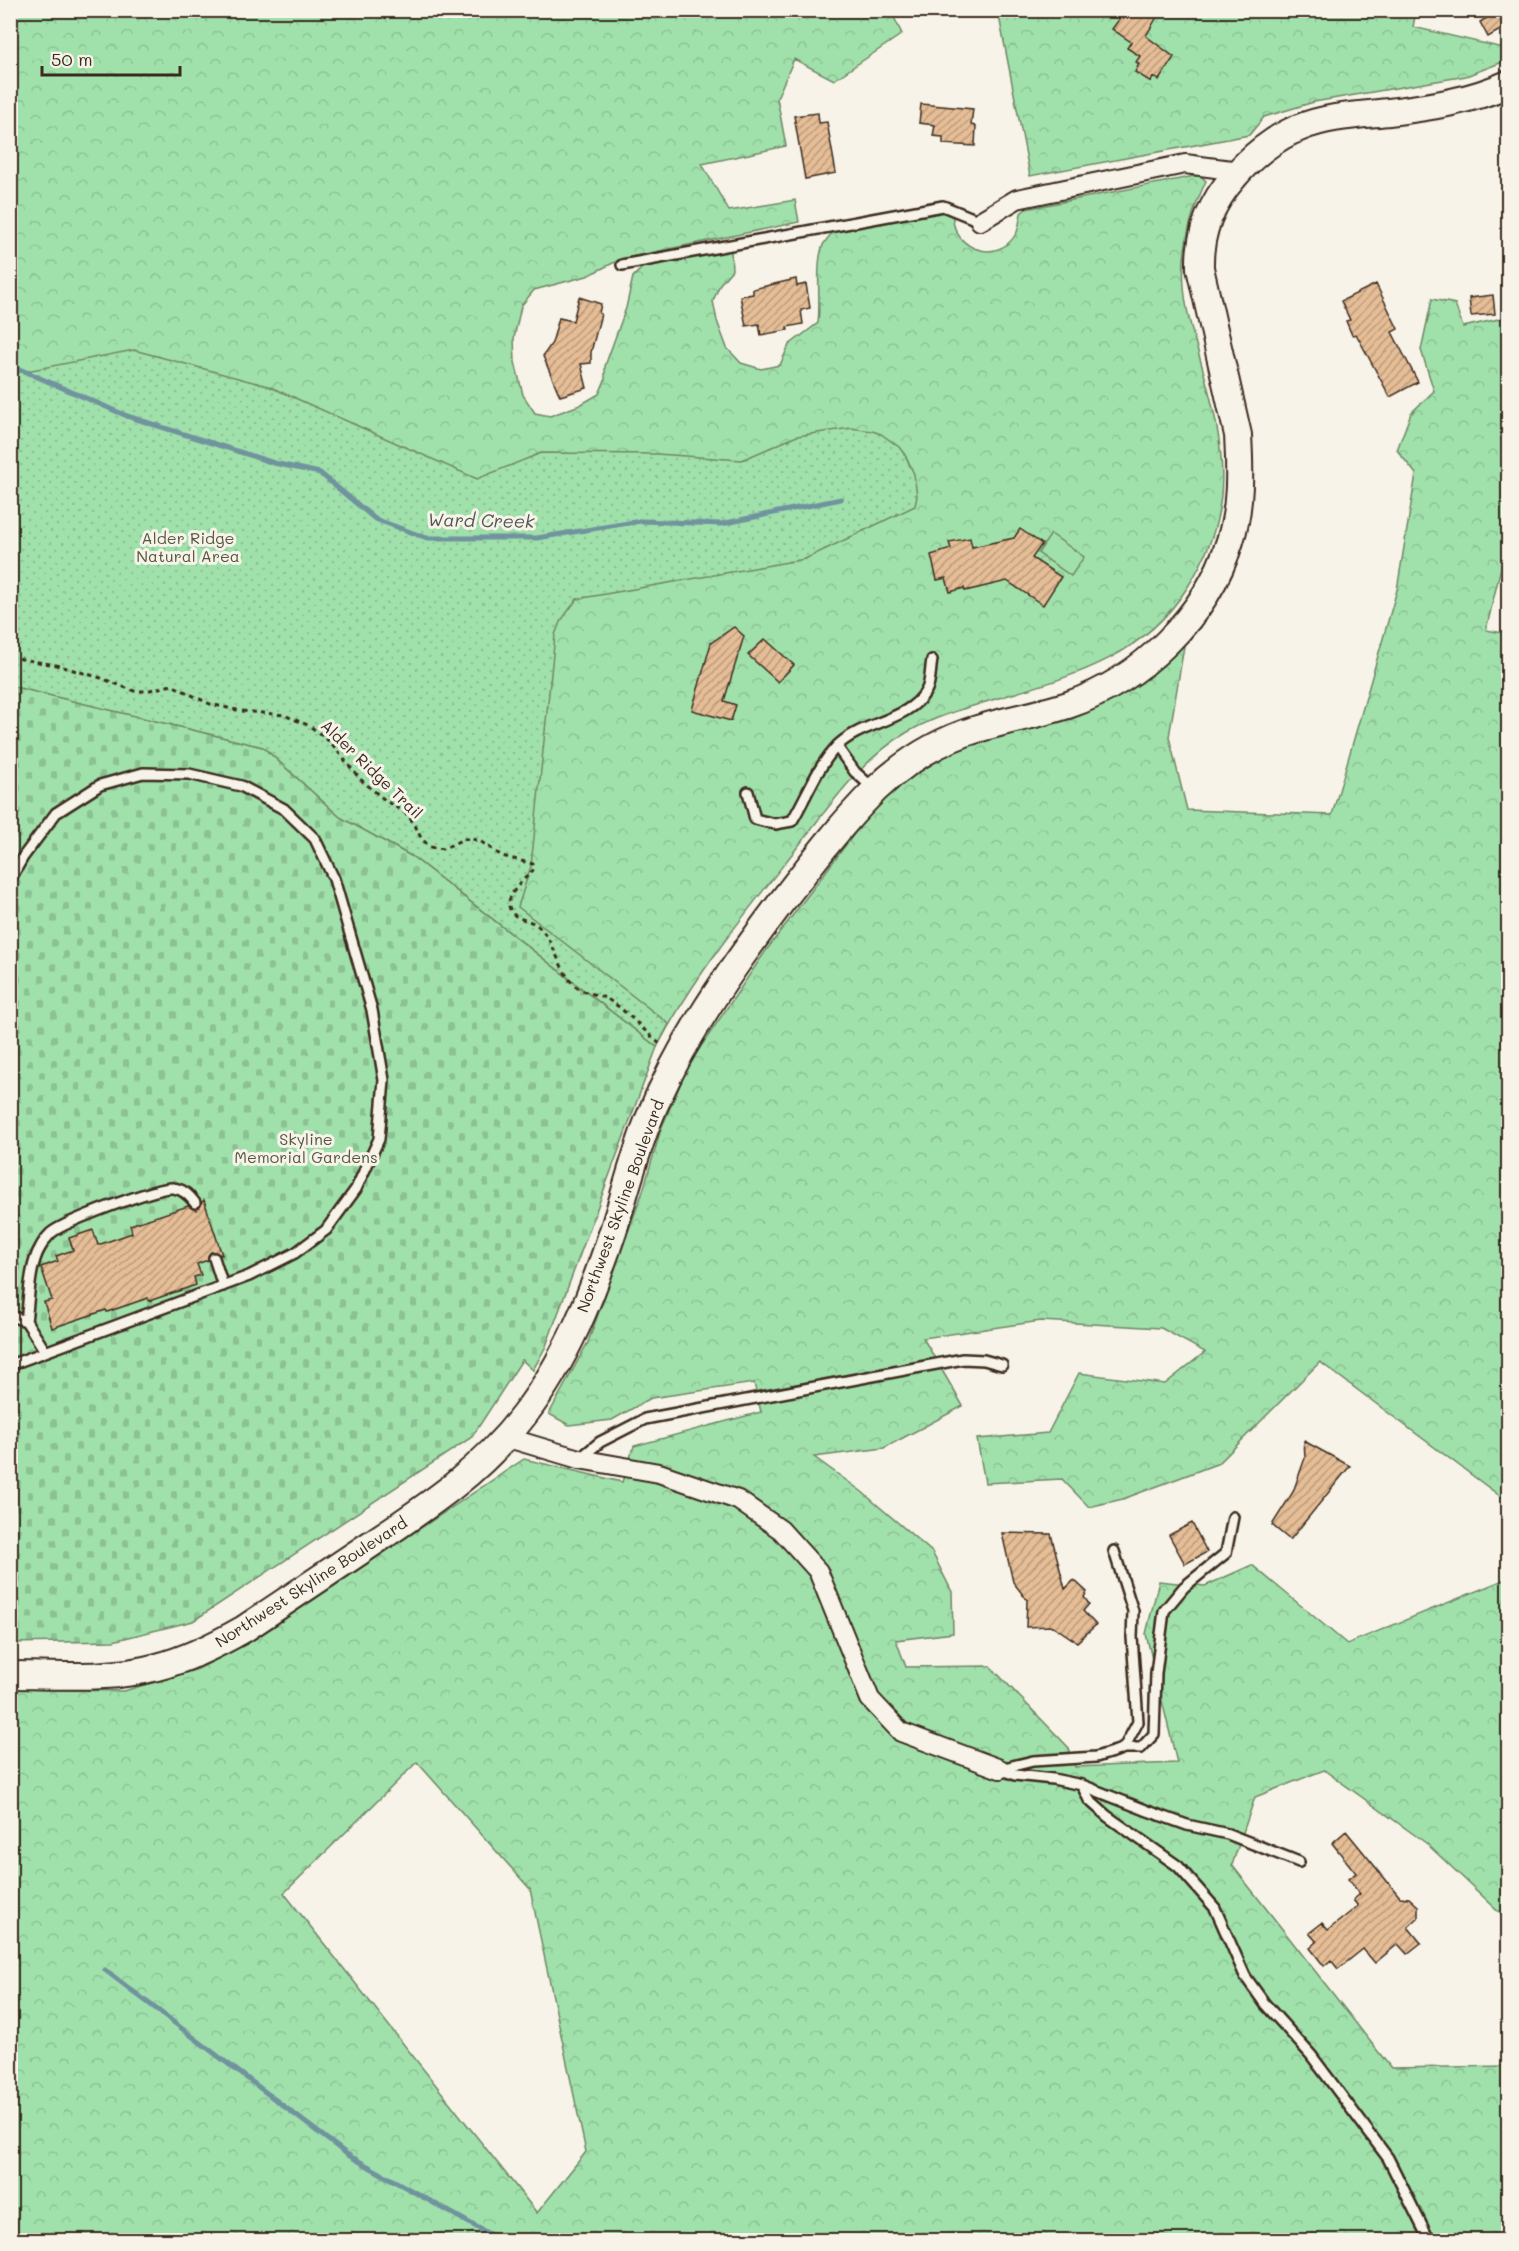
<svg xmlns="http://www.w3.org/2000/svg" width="1519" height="2251" font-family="Mali,sans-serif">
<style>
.forest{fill:url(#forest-crowns);stroke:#6e8664;stroke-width:1.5;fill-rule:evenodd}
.cemetery{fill:url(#cemetery-stones);stroke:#6e8664;stroke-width:1.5}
.park{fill:url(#park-dots);stroke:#6e8664;stroke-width:1.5}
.garden{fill:#a0e1ab;stroke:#6e8664;stroke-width:1.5}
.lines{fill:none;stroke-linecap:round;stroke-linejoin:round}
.stream{stroke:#6f939e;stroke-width:5}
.building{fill:url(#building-hatch);stroke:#3b2a1e;stroke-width:1.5}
.service-casing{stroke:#3b2a1e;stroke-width:14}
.minor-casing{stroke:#3b2a1e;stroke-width:22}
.secondary-casing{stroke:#3b2a1e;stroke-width:30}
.path{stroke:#3b2a1e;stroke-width:3;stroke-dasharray:4.5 4.5;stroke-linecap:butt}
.service{stroke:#f7f3e8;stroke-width:9}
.minor{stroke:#f7f3e8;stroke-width:18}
.secondary{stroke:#f7f3e8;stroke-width:26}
.labels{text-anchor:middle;stroke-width:6;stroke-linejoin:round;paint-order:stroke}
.park-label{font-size:16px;fill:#545841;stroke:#f7f3e8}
.street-label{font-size:16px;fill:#3b2a1e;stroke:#f7f3e8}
.water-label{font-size:18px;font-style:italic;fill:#505653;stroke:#f7f3e8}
</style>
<defs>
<pattern id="forest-crowns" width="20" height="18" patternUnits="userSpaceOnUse" patternTransform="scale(1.5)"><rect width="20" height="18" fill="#a0e1ab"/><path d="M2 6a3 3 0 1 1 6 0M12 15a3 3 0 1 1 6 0" fill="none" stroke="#8bc193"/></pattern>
<pattern id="cemetery-stones" width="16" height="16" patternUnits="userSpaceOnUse" patternTransform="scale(1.5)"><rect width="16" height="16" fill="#a0e1ab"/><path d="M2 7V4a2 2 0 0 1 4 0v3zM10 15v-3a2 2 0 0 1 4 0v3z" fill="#8bc193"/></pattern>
<pattern id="park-dots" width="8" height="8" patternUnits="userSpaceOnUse" patternTransform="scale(1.5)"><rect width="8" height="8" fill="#a0e1ab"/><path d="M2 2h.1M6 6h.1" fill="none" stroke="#8bc193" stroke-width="1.8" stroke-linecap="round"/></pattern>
<pattern id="building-hatch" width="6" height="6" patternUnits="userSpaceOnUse" patternTransform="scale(1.5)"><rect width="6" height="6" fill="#e5bd96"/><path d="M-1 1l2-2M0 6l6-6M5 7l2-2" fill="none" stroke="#bb9a7a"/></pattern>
</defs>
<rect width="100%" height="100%" fill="#f7f3e8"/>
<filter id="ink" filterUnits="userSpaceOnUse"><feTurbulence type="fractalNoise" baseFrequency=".0167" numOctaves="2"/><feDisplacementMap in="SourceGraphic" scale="12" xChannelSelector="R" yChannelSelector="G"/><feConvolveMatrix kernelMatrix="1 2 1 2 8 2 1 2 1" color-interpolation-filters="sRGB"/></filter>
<g filter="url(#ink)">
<!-- forest -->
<path class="forest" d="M11,11H891L902,34L834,80L794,59L777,98L786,146L702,164L729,211L795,200L799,222L621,259L587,276L534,290L521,306L514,338L515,362L523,395L535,413L550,416L580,405L599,394L605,380V366L626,308L633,277L643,267L731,250L732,270L720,284L713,301L717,321L727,348L741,363L761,369L780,365L789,345L818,323C821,300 815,265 823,245C826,240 831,234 835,229L954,206C944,247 998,269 1017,232C1019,226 1020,219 1021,213L1026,209L1200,175L1206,181C1190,215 1181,250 1184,287C1186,314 1195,340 1202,366C1225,448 1237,511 1187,588C1137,666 1058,679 976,705C952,712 928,720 906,733C859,761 826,811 792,854C743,916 694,977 657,1047L11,820Z
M998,11H1416L1413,27L1508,49V60L1466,76L1314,102L1264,117L1249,135L1030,176Z
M1432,299L1455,304L1463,327L1503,318L1508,312V538L1486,630L1508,634V1502L1320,1362L1219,1463L1123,1499L1089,1507L1062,1479L985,1483L977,1439L1048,1433L1079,1373L1165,1384L1205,1352L1161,1328L1041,1321L923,1338L963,1406L884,1448L814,1457L861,1491L932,1552L952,1592L953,1633L896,1640L906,1667L990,1666L1069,1748L1075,1767L1177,1763L1146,1634L1159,1581L1205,1586L1252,1565L1347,1644L1508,1578V1920L1426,1843L1324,1770L1255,1797L1232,1865L1391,2068L1508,2066V2240H11V1689L124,1691L198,1669L252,1641L524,1459L622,1482L634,1446L761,1412L754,1383L651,1398L612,1420L569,1425L549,1414L588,1342L643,1191L661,1129L689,1064L765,952L882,797L928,762L972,743L1186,634L1169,737L1187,810L1332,815L1397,590L1416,474L1397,450L1411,413L1434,391L1421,350ZM417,1762L530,1889L586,2152L537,2213L284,1893Z"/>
<!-- cemetery -->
<path class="cemetery" d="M11,686L263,747L340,817L413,857L657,1047L546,1346L533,1370L522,1360L472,1437L193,1621L113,1641L11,1643Z"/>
<!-- park -->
<path class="park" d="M134,350L268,386L477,479L541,453L657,454L742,460L797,436L851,428L872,431L881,434L899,447L905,455L914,474L917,496L915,506L805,559L577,599L560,622L555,635L531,866L518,907L669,1024L657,1047L413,857L340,817L263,747L11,686V374Z"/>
<!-- garden -->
<path class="garden" d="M1051,534L1084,557L1071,576L1038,553Z"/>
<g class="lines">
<!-- stream -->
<path class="stream" d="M10,365L127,416L274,463L320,473L375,519L427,538H537L641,521L721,524L841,499
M105,1970L348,2155L489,2234L511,2240"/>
</g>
<!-- building -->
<path class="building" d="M1126,10H1161L1146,36L1174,57L1159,80L1153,77L1151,82L1135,72L1139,64L1136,62L1140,56L1127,48L1131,42L1112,29Z
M1500,10H1509V25L1488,37L1480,22Z
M921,104L973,109L971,125L976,126L975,146L943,144V137L933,136L935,125L919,123Z
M818,113L819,123L827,122L836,173L805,179L794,116Z
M796,279L797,286L806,284L810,308L801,310L803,324L787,327L788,330L761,335L759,324L746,326L740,296L753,294V289Z
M1376,284L1398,329L1392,332L1418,382L1390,397L1356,334L1352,335L1346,321L1350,320L1341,301Z
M1493,295L1495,314L1471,316L1469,298Z
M579,297L601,304L599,313L601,314L591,352V363L581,364L587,388L560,396L543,356L552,343L559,318L573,321Z
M1020,529L1042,544L1032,558L1061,577L1043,605L1007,581L965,591L964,588L950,592L946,578L937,580L931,555L951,549L949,542L970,538L972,547L1014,538Z
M734,627L744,636L724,701L736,705L731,721L692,710L711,643Z
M765,639L794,665L778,682L748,655Z
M204,1200L222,1255L211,1252L208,1256V1260L197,1264L201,1275L194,1277L196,1285L149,1301L148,1298L107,1312L106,1310L52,1328L44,1302L52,1300L41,1267L58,1261L56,1256L73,1250L69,1238L93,1230L98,1245L132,1233L130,1225L188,1206L196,1210Z
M1304,1441L1350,1466L1290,1540L1272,1525L1293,1492L1305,1458Z
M1192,1523L1207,1552L1185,1564L1169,1535Z
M1002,1533L1051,1534L1065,1589L1074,1580L1087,1592L1084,1597L1089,1604L1083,1611L1096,1625L1077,1642L1053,1626L1026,1627L1027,1600L1013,1582Z
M1346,1831L1400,1897L1409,1898L1418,1906V1918L1408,1927L1421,1943L1407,1954L1398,1944L1375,1963L1363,1949L1338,1969L1331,1960L1324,1966L1310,1948L1317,1942L1309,1933L1322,1923L1328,1930L1358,1906L1353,1900L1360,1894L1348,1879L1356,1873L1332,1843Z"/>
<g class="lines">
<defs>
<path id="service" d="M622,265L943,206L980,221
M837,747L855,772L873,788
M748,792L755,819L775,824L792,821C807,796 817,767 837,746C861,722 909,721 926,691C931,683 930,669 932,660
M10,880L23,857L56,813L100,785L143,773L189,774L241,786L284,809L315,839L334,879L372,1010L384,1080L379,1139L356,1189L326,1230L295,1253L249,1276L10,1365
M214,1258L223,1286
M10,1316L26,1321L45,1351
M26,1321C29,1301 29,1266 40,1248C42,1244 47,1237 51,1233C64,1222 156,1187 173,1188C183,1189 189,1195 195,1203
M579,1459L600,1442L645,1419L963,1359L984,1360L1002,1365
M1124,1748H1141L1154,1734L1156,1673L1164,1611L1184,1587L1226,1553L1233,1517
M1000,1769L1033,1761L1096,1757L1116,1751L1124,1748L1138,1722L1132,1637L1133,1611L1114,1551
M1000,1769L1015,1775L1053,1779L1082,1785L1148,1811L1187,1825L1228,1834L1299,1862
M1082,1785L1089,1800L1107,1816L1178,1866L1215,1908L1245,1976L1265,2004L1311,2055L1388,2158L1429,2240"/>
<path id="minor" d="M980,221L1017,199L1185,164L1239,171
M505,1437L579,1459L659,1473L738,1500L781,1530L818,1571L870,1699L901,1732L1000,1769"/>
<path id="secondary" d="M10,1675C58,1675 110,1680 157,1667C188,1659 216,1645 244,1629C288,1600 331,1571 374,1542C431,1504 482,1470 524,1415C566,1361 592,1295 613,1231C625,1194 634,1157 648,1121C680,1041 729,972 780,904C810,865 840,825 875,790C900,766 932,745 965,733C998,721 1034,716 1068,705C1141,680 1207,616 1230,541C1241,507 1240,470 1238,435L1200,268C1199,233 1210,204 1234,177C1250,158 1275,137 1299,128C1327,116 1359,115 1389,112C1430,107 1470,101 1508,84"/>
</defs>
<!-- service casing -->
<use href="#service" class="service-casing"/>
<!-- minor casing -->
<use href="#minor" class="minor-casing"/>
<!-- secondary casing -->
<use href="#secondary" class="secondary-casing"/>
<!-- path -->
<path class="path" d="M10,657L56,665L101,678L134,691H146L172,685L210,704L241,711L284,715L310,726L331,743L360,779L386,801L405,813L414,823L421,838L430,847L443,849L463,839H472L480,841L502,856L533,864L534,869C526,878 507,893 509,906C512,921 529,918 538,926C555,942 558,968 574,985C583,994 596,993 607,999C625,1009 644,1031 660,1044"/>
<!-- service -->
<use href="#service" class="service"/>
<!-- minor -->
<use href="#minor" class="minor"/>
<!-- secondary -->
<use href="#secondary" class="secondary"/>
</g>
</g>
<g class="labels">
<!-- park labels -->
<g class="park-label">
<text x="188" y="544">Alder Ridge<tspan x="188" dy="18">Natural Area</tspan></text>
<text x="306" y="1145">Skyline<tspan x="306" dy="18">Memorial Gardens</tspan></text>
</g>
<!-- street labels -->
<g class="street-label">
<text transform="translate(372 769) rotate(44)" y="6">Alder Ridge Trail</text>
<text transform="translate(620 1206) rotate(-70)" y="6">Northwest Skyline Boulevard</text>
<text transform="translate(311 1582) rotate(-33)" y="6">Northwest Skyline Boulevard</text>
</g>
<!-- water labels -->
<g class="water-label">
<text transform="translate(481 521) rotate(1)" y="6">Ward Creek</text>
</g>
</g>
<!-- margin -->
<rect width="1519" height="2251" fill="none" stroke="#f7f3e8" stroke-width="36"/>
<rect x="18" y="18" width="1483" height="2215" fill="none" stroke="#3b2a1e" stroke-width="2" filter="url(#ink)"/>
<!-- scale -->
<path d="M42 66v9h138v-9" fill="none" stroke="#3b2a1e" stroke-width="3"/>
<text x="51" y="66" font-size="18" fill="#3b2a1e" stroke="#f7f3e8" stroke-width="4.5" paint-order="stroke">50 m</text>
</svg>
